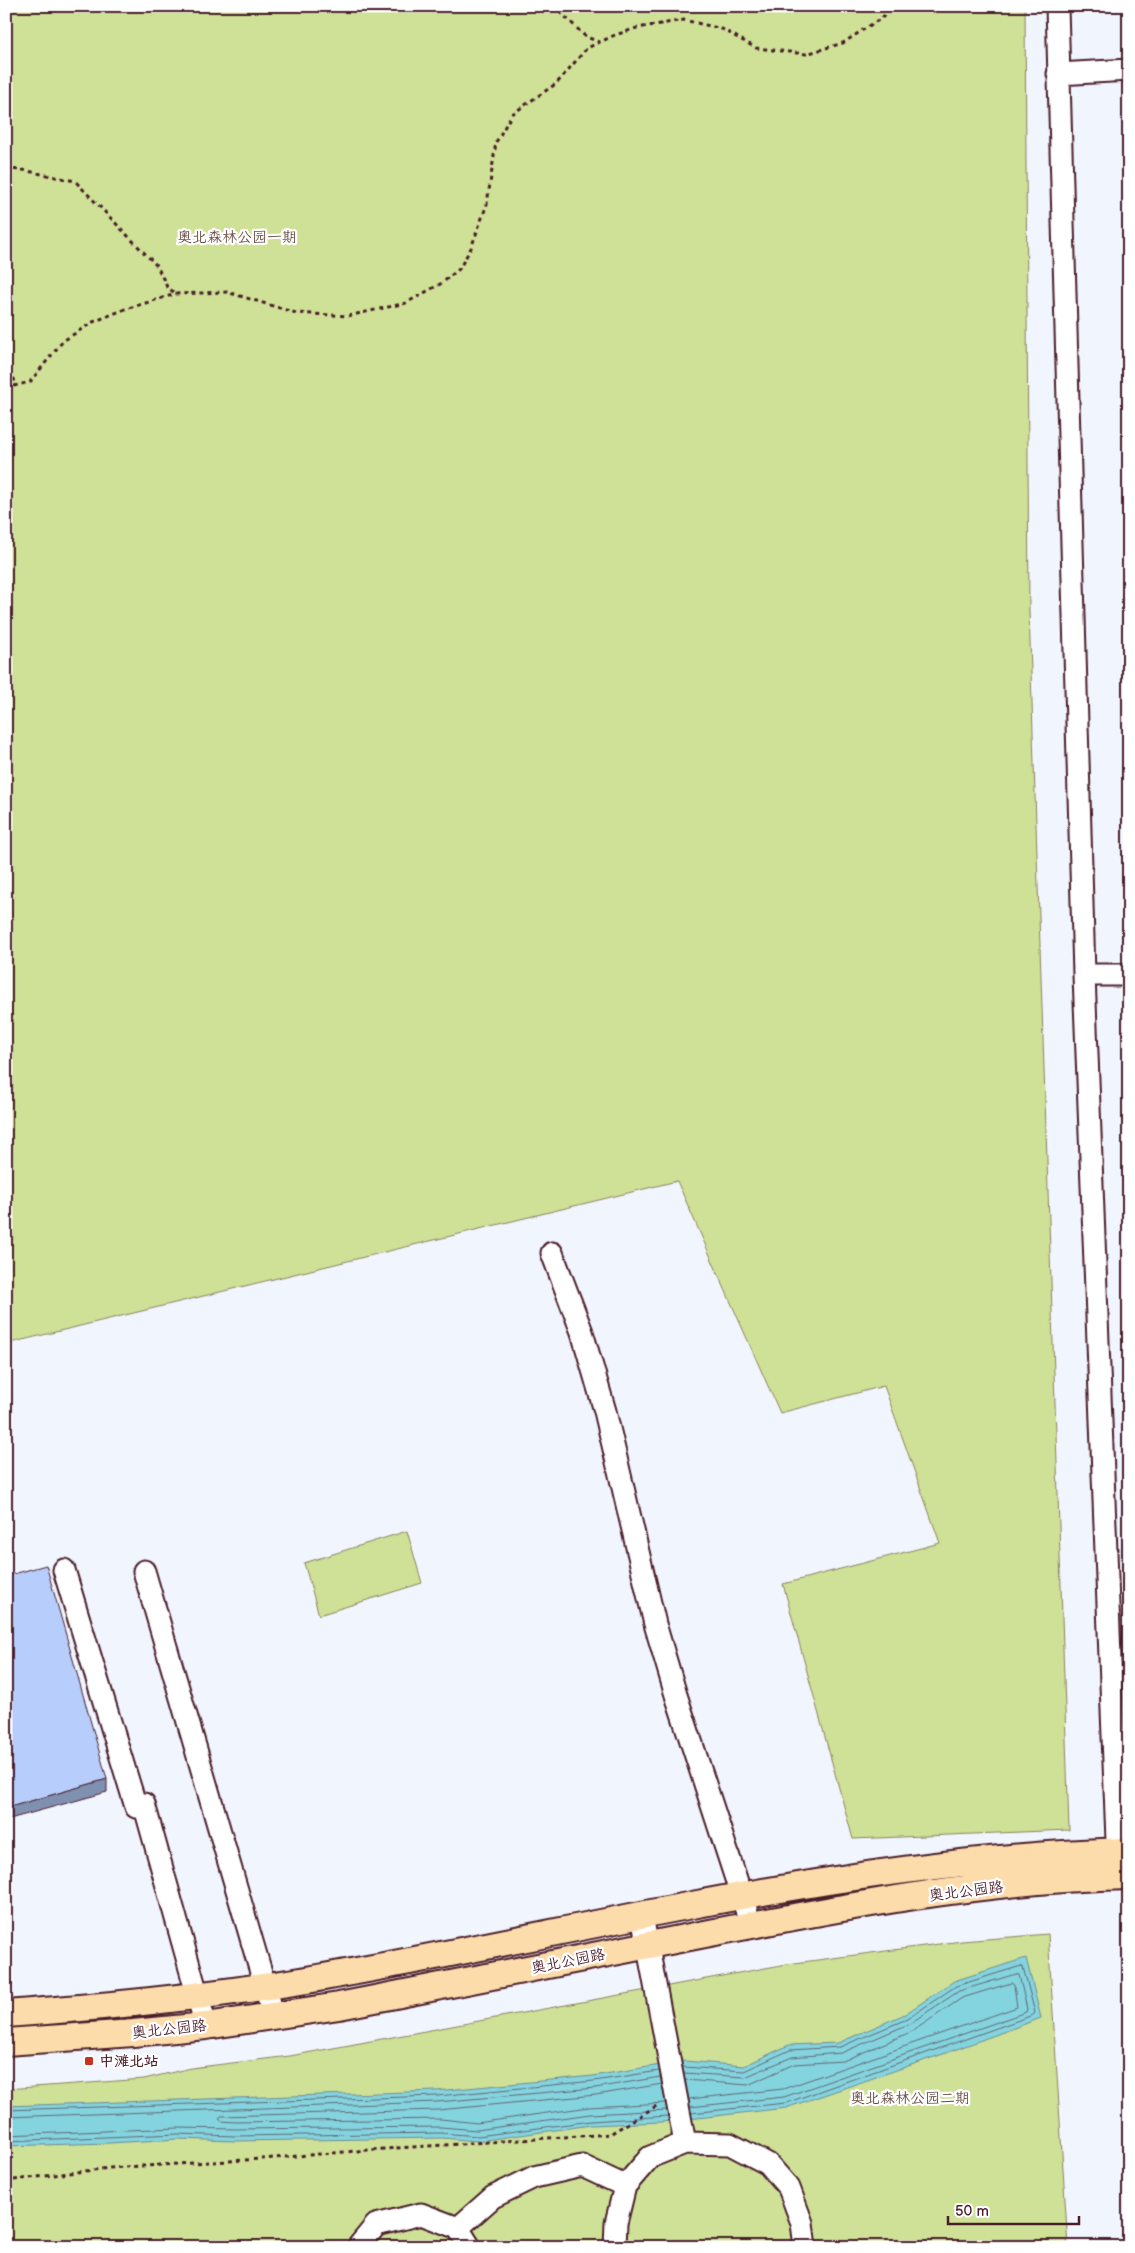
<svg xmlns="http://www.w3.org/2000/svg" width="1135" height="2253" font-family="'Balsamiq Sans','LXGW WenKai TC',sans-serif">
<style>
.green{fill:#cee196;stroke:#8c8060}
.water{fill:#84d4df;stroke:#6d8c97}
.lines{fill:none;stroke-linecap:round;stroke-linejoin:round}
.shore{stroke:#616773;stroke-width:1}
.minor-casing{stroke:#4a1f2b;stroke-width:25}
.major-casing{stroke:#4a1f2b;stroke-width:30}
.path{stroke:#4a1f2b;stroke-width:3;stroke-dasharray:4 4;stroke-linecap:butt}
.minor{stroke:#fff;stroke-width:21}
.major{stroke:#fddcac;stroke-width:26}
.shaded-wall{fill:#8090b0;stroke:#4a1f2b}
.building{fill:#b7cdfc;stroke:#4a1f2b}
.poi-dot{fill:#c8321e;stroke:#fff;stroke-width:2}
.labels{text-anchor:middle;stroke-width:4.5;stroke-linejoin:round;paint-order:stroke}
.park-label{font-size:15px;fill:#6b5046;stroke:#fff}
.street-label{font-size:15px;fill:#4a1f2b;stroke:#fff}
.poi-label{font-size:15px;font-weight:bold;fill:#4a1f2b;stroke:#fff;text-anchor:start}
</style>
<rect width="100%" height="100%" fill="#f1f5fe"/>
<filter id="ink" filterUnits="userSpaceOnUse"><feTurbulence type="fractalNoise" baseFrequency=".02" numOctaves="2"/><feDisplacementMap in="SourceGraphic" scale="10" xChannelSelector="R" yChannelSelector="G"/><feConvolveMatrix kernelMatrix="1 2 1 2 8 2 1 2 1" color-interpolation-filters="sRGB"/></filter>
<g filter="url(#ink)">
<!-- green -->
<path class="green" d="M6,6H1025L1029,611L1069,1830L853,1839L783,1584L940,1543L884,1386L780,1413L677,1181L6,1344Z
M407,1531L422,1583L319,1615L304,1563Z
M1048,1934L1068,2247H6V2089L144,2079L191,2068L290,2056L787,1964L962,1941Z"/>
<!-- water -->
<path class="water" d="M1026,1958L1041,2018L946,2053L786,2108L662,2122L591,2125L478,2141L442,2138L235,2141L178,2139L110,2143L6,2146V2106L436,2091L593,2076L685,2061L744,2066L789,2045L838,2043L905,2014L954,1981Z"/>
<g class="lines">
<!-- shore -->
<path class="shore" d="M683,2067L744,2071L790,2050L840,2047L907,2019L956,1986L1021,1966L1023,1967L1035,2013L1033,2015L786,2103L691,2113
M684,2073L745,2077L792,2057L841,2053L909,2024L959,1991L1016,1974L1019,1975L1027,2009L1026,2012L784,2097L690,2107
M685,2080L748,2085L794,2064L843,2061L913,2031L962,1998L1011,1983L1014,1985L1017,2007L783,2089L689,2099
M662,2084L596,2095L438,2110L221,2116L219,2119L221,2121L235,2122L441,2119L477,2123L589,2107L665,2103
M6,2110L437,2096L594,2081L659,2071
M6,2117L437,2102L595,2088L660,2077
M6,2135L178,2128L235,2129L441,2127L477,2130L590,2114L667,2110
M6,2141L178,2134L235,2136L441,2133L478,2136L591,2121L668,2116"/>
<defs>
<path id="minor" d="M1057,6L1084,975L1118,1867
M1058,74L1129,70
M1084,975H1129
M552,1253L582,1332L605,1411L655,1624L676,1695L751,1925
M64,1570L136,1807L144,1804L206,2026
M144,1571L274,2017
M642,1916L685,2143
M458,2228L470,2247
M358,2247L376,2225L421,2214L458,2228L493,2197L534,2177L582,2166L625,2186
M615,2247L616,2223L625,2186L650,2157L685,2143L730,2144L768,2164L789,2188L802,2223L805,2247"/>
<path id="major" d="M6,2014C116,2006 226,1995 335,1975C598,1928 860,1858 1129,1851
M6,2042L133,2033L206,2026L339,2006C463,1982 587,1957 710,1933C848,1906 988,1879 1129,1876"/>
</defs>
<!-- minor casing -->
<use href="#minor" class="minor-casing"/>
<!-- major casing -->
<use href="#major" class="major-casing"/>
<!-- path -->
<path class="path" d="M554,6L586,37L600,42
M6,169L23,170L75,181L157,266L167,287L176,294
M6,374L14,379L16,386
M6,388L30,382L63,341L93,322L125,309L176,294L227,292L296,313L348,316L406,303L442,283L459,269L471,248L487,204L496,142L512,114L557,83L587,48L615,35L637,28L684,20L722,29L756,48L806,54L843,43L883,17L889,6
M6,2181L109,2168L262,2159L368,2150L610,2134L658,2105"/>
<!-- minor -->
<use href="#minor" class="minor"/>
<!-- major -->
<use href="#major" class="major"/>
</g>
<!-- shaded-wall -->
<path class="shaded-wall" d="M107,1779V1792L6,1820V1808Z"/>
<!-- building -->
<path class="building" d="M46,1565L107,1779L6,1808V1576Z"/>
</g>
<!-- markers -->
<rect class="poi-dot" x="84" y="2056" width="10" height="10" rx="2.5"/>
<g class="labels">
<!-- park labels -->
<g class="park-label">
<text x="237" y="242">奥北森林公园一期</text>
<text x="910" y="2103">奥北森林公园二期</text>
</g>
<!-- street labels -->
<g class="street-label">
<text transform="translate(966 1891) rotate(-7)" y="5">奥北公园路</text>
<text transform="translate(568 1961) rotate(-11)" y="5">奥北公园路</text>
<text transform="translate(169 2029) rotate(-6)" y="5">奥北公园路</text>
</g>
<!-- poi labels -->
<g class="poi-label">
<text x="99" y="2066">中滩北站</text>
</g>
</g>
<!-- margin -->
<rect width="1135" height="2253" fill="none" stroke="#fff" stroke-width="25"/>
<rect x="12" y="12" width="1110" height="2228" fill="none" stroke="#4a1f2b" stroke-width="2" filter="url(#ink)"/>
<!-- scale -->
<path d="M948 2216v8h131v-8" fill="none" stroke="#4a1f2b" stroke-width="2.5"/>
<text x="955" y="2216" font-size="15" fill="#4a1f2b" stroke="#ffffff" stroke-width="4" paint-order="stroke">50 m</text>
</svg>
